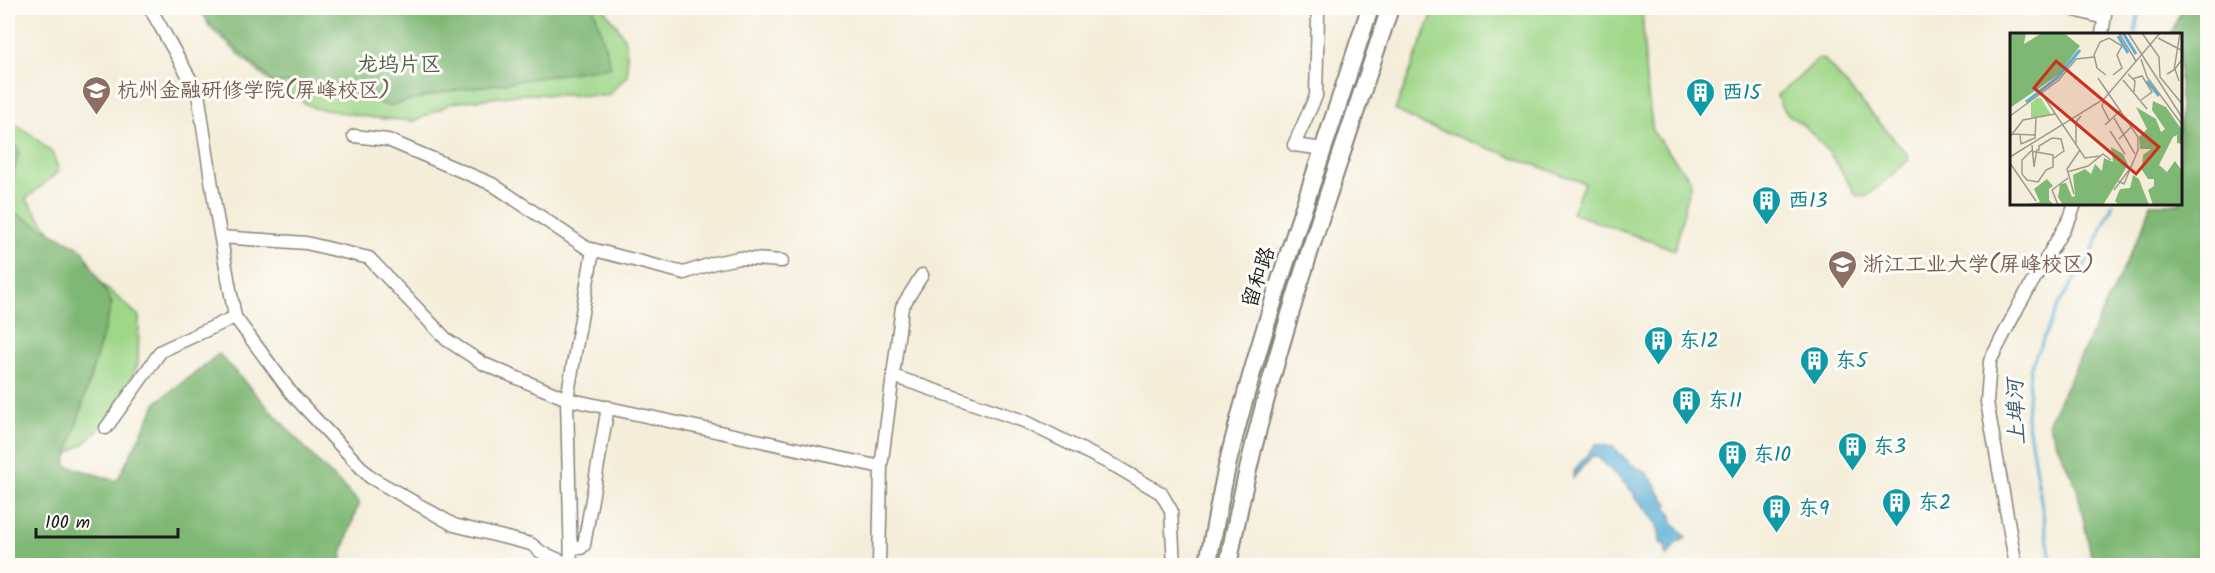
<svg xmlns="http://www.w3.org/2000/svg" width="2215" height="573" font-family="Kalam,'LXGW WenKai TC',sans-serif">
<style>
.green{fill:#9fd789;stroke:#5e7a52;stroke-width:1.5}
.forest{fill:#7fb875;stroke:#4e6a48;stroke-width:1.5}
.water{fill:#5aafd6;stroke:#3b6679;stroke-width:1.5}
.lines{fill:none;stroke-linecap:round;stroke-linejoin:round}
.stream{stroke:#5aafd6;stroke-width:3}
.minor-casing{stroke:#88847a;stroke-width:15}
.major-casing{stroke:#88847a;stroke-width:20}
.minor{stroke:#fff;stroke-width:12}
.major{stroke:#fff;stroke-width:16}
.labels{text-anchor:middle;stroke-width:6;stroke-linejoin:round;paint-order:stroke}
.park-label{font-size:21px;fill:#4a5d42;stroke:#fdfcf7}
.education-label{font-size:21px;fill:#785e54;stroke:#fdfcf7;text-anchor:start}
.culture-label{font-size:21px;fill:#0d838f;stroke:#fdfcf7;text-anchor:start}
.street-label{font-size:21px;fill:#1c1c1c;stroke:#fdfcf7}
.water-label{font-size:22px;font-style:italic;fill:#385e70;stroke:#fdfcf7}
.inset-river{fill:none;stroke:#5aafd6;stroke-width:3}
.inset-road{fill:none;stroke:#9e998d;stroke-width:1.5}
.view{fill:#c8321e;fill-opacity:0.15;stroke:#c8321e;stroke-width:3}
.inset-edge{fill:none;stroke:#1c1c1c;stroke-width:3}
</style>
<rect width="100%" height="100%" fill="#fdfcf7"/>
<filter id="ink" filterUnits="userSpaceOnUse"><feTurbulence type="fractalNoise" baseFrequency=".0167" numOctaves="2"/><feDisplacementMap in="SourceGraphic" scale="12" xChannelSelector="R" yChannelSelector="G"/><feConvolveMatrix kernelMatrix="1 2 1 2 8 2 1 2 1" color-interpolation-filters="sRGB"/></filter>
<filter id="wash" filterUnits="userSpaceOnUse"><feTurbulence type="fractalNoise" baseFrequency=".008" numOctaves="4" result="noise"/><feDisplacementMap in="SourceGraphic" scale="24" xChannelSelector="R" yChannelSelector="G"/><feGaussianBlur stdDeviation="1.35" result="paint"/><feColorMatrix in="noise" values="0 0 0 0 0 0 0 0 0 0 0 0 0 0 0 0 0 1.4 0 .05"/><feComposite in="paint" operator="in"/></filter>
<g filter="url(#wash)">
<rect width="100%" height="100%" fill="#f4edd9"/>
<!-- green -->
<path class="green" d="M202,8H603C625,34 629,41 627,76L607,96L525,94L452,103L415,121L375,118L314,108L274,86L209,27Z
M1435,8H1642L1646,81L1653,132L1691,181L1675,250L1572,213L1584,183L1420,123L1395,110Z
M1819,58L1824,59L1907,154L1909,160L1866,197L1856,195C1842,171 1826,144 1804,126C1793,117 1779,111 1777,95L1797,79Z
M8,120L32,135L53,154L59,171L26,199L49,230L58,272L96,279L139,316L138,364L115,411L87,442L54,462L8,565Z"/>
<!-- forest -->
<path class="forest" d="M200,8H594L611,67L445,92L388,106L332,85L273,82L208,22Z
M2182,8H2208L2207,565H2093L2077,489L2048,424L2142,230L2150,204H2180V34H2171Z
M8,139L19,151L8,198Z
M8,209L82,249L112,303L65,465L117,481L157,402L219,354L319,463L359,502L342,554L341,565H8Z"/>
<!-- water -->
<path class="water" d="M1596,444L1613,447L1632,465L1647,473L1657,486L1658,492L1668,503L1666,508L1671,513L1673,523L1686,538L1675,544L1667,557L1665,545L1660,543L1659,531L1655,521L1641,503L1635,498L1634,493L1598,457L1592,456L1573,478L1574,471Z"/>
<g class="lines">
<!-- stream -->
<path class="stream" d="M2135,34L2139,8
M2052,566L2027,418L2030,368L2060,302L2090,256L2113,204"/>
</g>
</g>
<g filter="url(#ink)">
<g class="lines">
<defs>
<path id="minor" d="M150,8L198,93L215,206L235,317L292,394L370,477L454,525L531,544L541,552L573,566
M1313,8L1318,13L1316,96L1294,145L1324,149
M2068,8L2104,18
M2102,34L2106,8
M354,136L388,140L492,184L587,248L684,273L714,263L739,258L782,261
M221,237L306,243L369,258L447,340L484,364L567,399L881,467
M893,376L1024,421L1117,467L1161,493L1171,510L1174,566
M106,428L161,351L235,317
M571,546L581,548L584,545L608,407
M571,566L567,399L593,250
M879,566L881,467L902,307L922,275
M2016,566L1987,402L1990,361L2019,305L2070,218L2075,204"/>
<path id="major" d="M1207,566C1215,528 1221,491 1230,454C1268,303 1322,156 1370,8
M1228,566C1262,375 1330,191 1390,8"/>
</defs>
<!-- minor casing -->
<use href="#minor" class="minor-casing"/>
<!-- major casing -->
<use href="#major" class="major-casing"/>
<!-- minor -->
<use href="#minor" class="minor"/>
<!-- major -->
<use href="#major" class="major"/>
</g>
</g>
<!-- icons -->
<defs>
<symbol id="university-pin" viewBox="-11 -11 22 30"><path d="M0 17L-7.5 6A9.5 9.5 0 1 1 7.5 6Z" fill="#8d6e63" stroke="#fdfcf7"/><path d="M0-5L7-2L0 1L-7-2ZM-4 1L0 2.5L4 1V4Q0 6-4 4Z" fill="#fff"/></symbol>
<symbol id="building-pin" viewBox="-11 -11 22 30"><path d="M0 17L-7.5 6A9.5 9.5 0 1 1 7.5 6Z" fill="#0f9aa8" stroke="#fdfcf7"/><path d="M-4-6H4V6H1V3H-1V6H-4ZM-2.5-4.3h1.7v1.8h-1.7ZM.8-4.3h1.7v1.8H.8ZM-2.5-1h1.7V.8h-1.7ZM.8-1h1.7V.8H.8Z" fill="#fff"/></symbol>
</defs>
<g fill-rule="evenodd">
<use href="#university-pin" x="80" y="74" width="33" height="45"/>
<use href="#building-pin" x="1684" y="76" width="33" height="45"/>
<use href="#building-pin" x="1750" y="184" width="33" height="45"/>
<use href="#university-pin" x="1826" y="248" width="33" height="45"/>
<use href="#building-pin" x="1642" y="324" width="33" height="45"/>
<use href="#building-pin" x="1798" y="344" width="33" height="45"/>
<use href="#building-pin" x="1670" y="384" width="33" height="45"/>
<use href="#building-pin" x="1836" y="430" width="33" height="45"/>
<use href="#building-pin" x="1716" y="438" width="33" height="45"/>
<use href="#building-pin" x="1880" y="486" width="33" height="45"/>
<use href="#building-pin" x="1760" y="492" width="33" height="45"/>
</g>
<g class="labels">
<!-- park labels -->
<g class="park-label">
<text x="399" y="71">龙坞片区</text>
</g>
<!-- education labels -->
<g class="education-label">
<text x="117" y="97">杭州金融研修学院(屏峰校区)</text>
<text x="1863" y="271">浙江工业大学(屏峰校区)</text>
</g>
<!-- culture labels -->
<g class="culture-label">
<text x="1722" y="99">西15</text>
<text x="1788" y="207">西13</text>
<text x="1679" y="347">东12</text>
<text x="1835" y="367">东5</text>
<text x="1708" y="407">东11</text>
<text x="1873" y="453">东3</text>
<text x="1753" y="461">东10</text>
<text x="1918" y="509">东2</text>
<text x="1798" y="515">东9</text>
</g>
<!-- street labels -->
<g class="street-label">
<text transform="translate(1258 277) rotate(-72)" y="7">留和路</text>
</g>
<!-- water labels -->
<g class="water-label">
<text transform="translate(2015 412) rotate(-92)" y="8">上埠河</text>
</g>
</g>
<!-- overview -->
<g transform="translate(2010 33)">
<rect width="172" height="172" fill="#f4edd9"/>
<path d="M27,65H31L41,82L21,85V70Z" fill="#9fd789"/>
<path d="M0,0H16L14,11L32,0H54L70,13L48,42L0,75ZM143,68L156,74L172,97V111L167,110V102L163,104L149,132L157,139L165,128L172,138V172H143L138,157L144,153V146H138L132,137L133,122L141,116H130L129,104L137,96L126,74L146,86L151,99L155,96L142,77ZM101,114L113,121L118,132L93,172H53L48,164L50,151L56,150L62,164L65,163L63,142L75,136L81,141L85,131L92,138L94,125L103,129ZM123,142L129,146L139,172H109L105,168L110,156L120,155ZM37,146L43,153L39,156V167L44,172H13L30,169L24,156Z" fill="#7fb875"/>
<path class="inset-river" d="M113,0L126,21M108,3L118,20M137,48L149,63M16,69L47,45L70,17"/>
<path class="inset-road" d="M109,0L126,28M118,0L173,86M132,0L149,24L150,44L173,72M148,5L173,18M131,26L137,44L173,93M118,41L125,48L124,59M157,41L164,37L170,0M96,42L87,35L84,22L90,9L99,5L112,13L107,22L112,35L103,42M88,45L128,104V117L114,151L108,148M122,46L132,43L142,59L131,67M113,47L137,76M169,48L165,36L173,25M30,58L75,125L90,123M94,67L92,73L100,89M0,83L49,47L66,26L84,24M104,85L125,121M95,92L111,77M100,98L115,121M2,101L26,102M10,102L11,111L25,105L26,85M0,104L13,87L45,81M109,106L123,92M66,111V89L71,83M22,112L24,134L27,116M21,118L43,122V134L36,137L28,149L17,147L12,141V127ZM29,118V113L42,105L51,106L54,118L44,125M0,124L94,66L150,0M0,130L26,168M57,139L78,133L93,121L101,127M104,157L119,137M64,161L57,136L70,117M48,172L42,157L58,145"/>
<path class="view" d="M46,28L149,114L126,141L24,55Z"/>
<rect width="172" height="172" class="inset-edge"/>
</g>
<!-- margin -->
<rect width="2215" height="573" fill="none" stroke="#fdfcf7" stroke-width="30"/>
<!-- scale -->
<path d="M36 528v9h142v-9" fill="none" stroke="#1c1c1c" stroke-width="3"/>
<text x="45" y="528" font-size="18" fill="#1c1c1c" stroke="#fdfcf7" stroke-width="4.5" paint-order="stroke">100 m</text>
</svg>
